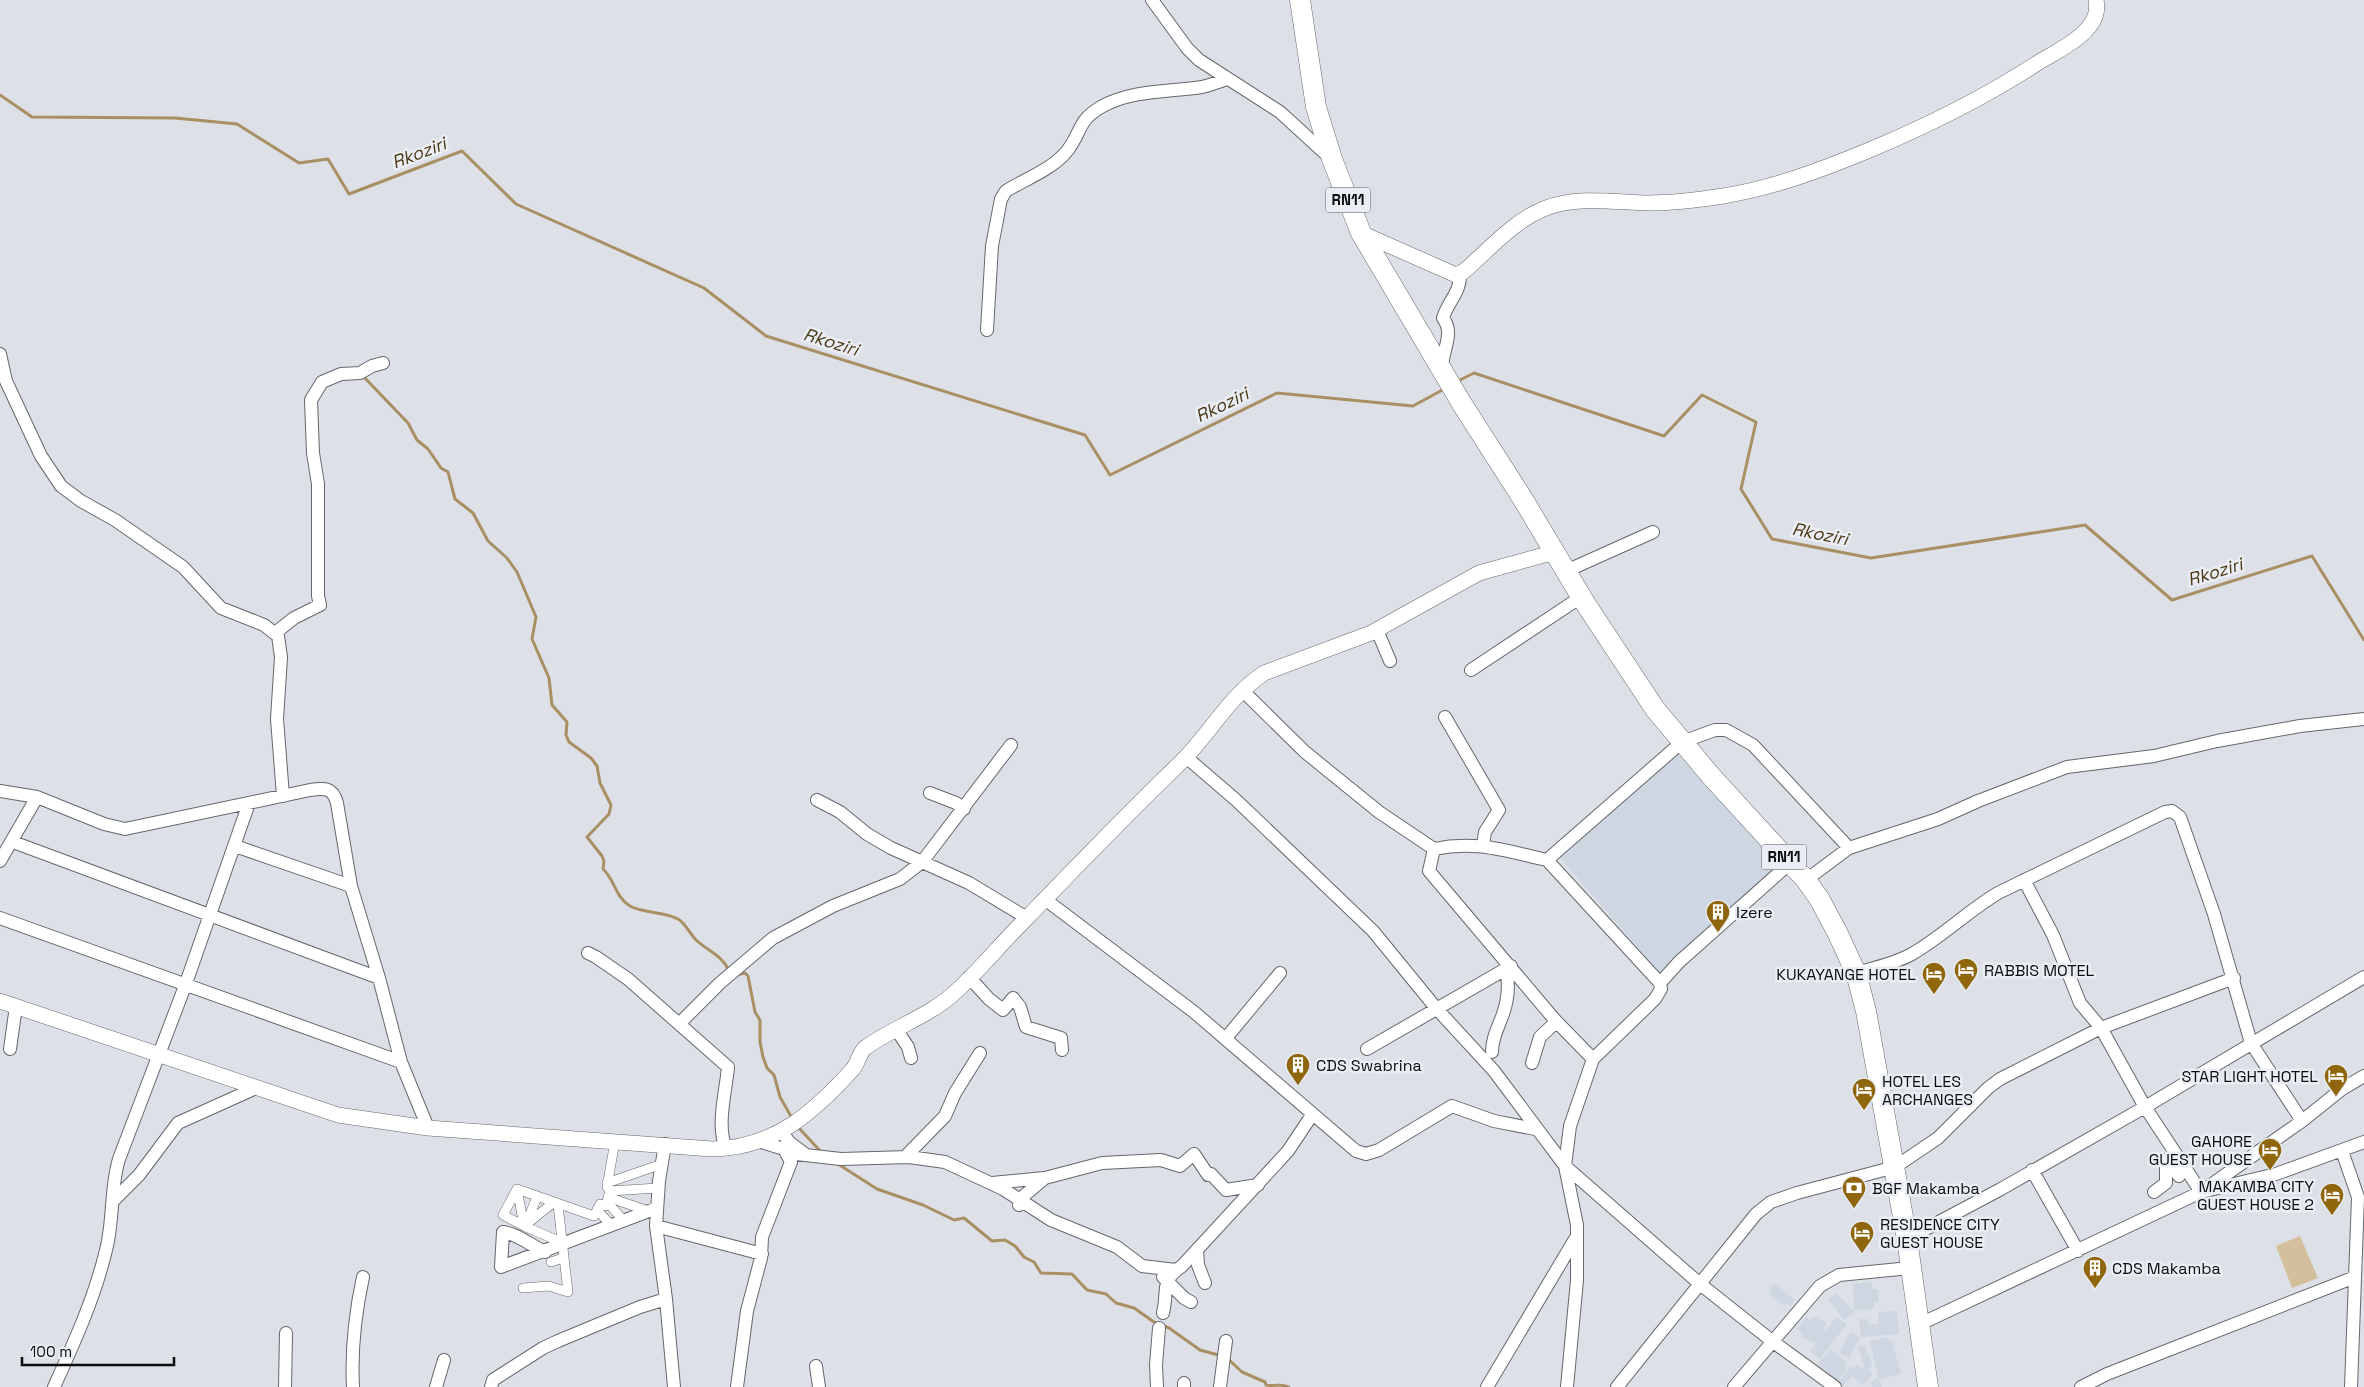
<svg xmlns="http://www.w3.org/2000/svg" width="2364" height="1387" font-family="'Space Grotesk',sans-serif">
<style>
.built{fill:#ced6e2}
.green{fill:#d4bf9d}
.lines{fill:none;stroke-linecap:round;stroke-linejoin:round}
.stream{stroke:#a98f64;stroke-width:3}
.pedestrian-casing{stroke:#64686c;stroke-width:10}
.minor-casing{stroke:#64686c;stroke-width:14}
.tertiary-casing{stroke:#64686c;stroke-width:16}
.primary-casing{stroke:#64686c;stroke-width:21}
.pedestrian{stroke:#fff;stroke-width:9}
.minor{stroke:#fff;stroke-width:12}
.tertiary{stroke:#fff;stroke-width:15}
.primary{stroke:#fff;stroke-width:20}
.labels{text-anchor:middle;stroke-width:5;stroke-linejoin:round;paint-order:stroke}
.shield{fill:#eaeef4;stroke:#4e5053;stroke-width:1}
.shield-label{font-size:15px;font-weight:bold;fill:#0b0d0e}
.poi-label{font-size:16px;fill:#0b0d0e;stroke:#eaeef4;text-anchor:start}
.water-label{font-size:18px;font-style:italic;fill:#4c3815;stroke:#eaeef4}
</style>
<rect width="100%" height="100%" fill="#dde1e7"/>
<!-- built -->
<path class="built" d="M1683,748L1786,862L1660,973L1560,858Z
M1872,1282V1289H1878L1879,1302H1874V1309L1854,1310L1853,1284Z
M1774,1283L1795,1300L1790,1306L1786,1303L1784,1306L1769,1294L1772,1291L1769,1288Z
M1836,1293L1855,1312L1844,1320L1828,1299Z
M1897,1311L1899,1334L1861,1337L1859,1319H1868L1869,1325L1879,1324L1878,1312Z
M1806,1317L1811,1320L1813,1317L1827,1322L1823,1334L1836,1317L1847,1324L1820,1359L1810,1352L1819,1339L1814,1343L1800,1336L1803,1334L1797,1329Z
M1850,1332L1860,1337L1849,1358L1839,1353Z
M1888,1337V1341L1892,1340L1901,1374L1879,1379L1882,1387H1872L1871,1383L1878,1377L1870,1341Z
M1865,1345L1868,1354L1865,1356L1869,1355L1873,1366L1867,1369L1873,1374L1863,1385L1853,1376L1841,1387L1837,1383L1852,1366L1854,1368L1857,1365L1865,1370L1858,1347Z
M1831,1349L1847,1363L1844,1373L1837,1381L1818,1364Z"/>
<!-- green -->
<path class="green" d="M2300,1236L2318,1278L2292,1288L2276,1246Z"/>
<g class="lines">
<!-- stream -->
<path class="stream" d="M0,95L32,117L175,118L237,124L299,163L328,159L349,194L462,151L516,204L704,288L766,336L1085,435L1110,475L1277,393L1413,406L1446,388
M362,375L408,423L417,440L428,449L441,468L448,472L455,499L473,513L488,541L507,558L517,572L536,617L532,639L549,678L552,705L567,722L566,735L569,742L591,758L597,766L600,783L611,805L609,814L587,837L602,856L604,861L603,869C615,880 615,897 630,906C642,913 666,912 678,919C686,924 690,934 696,940C708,951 723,956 729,971
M1458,381L1474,373L1664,436L1702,395L1756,422L1741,489L1772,539L1871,558L2085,525L2172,600L2312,556L2364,640
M736,975L745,973L748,976L755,1012L760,1020V1042L763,1057L767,1068L774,1075L780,1097L793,1120
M798,1127L822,1153
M838,1164L877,1189L923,1205L954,1220L964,1218L992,1241L1005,1240L1015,1246L1024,1257L1034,1262L1041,1273L1072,1274L1087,1290L1106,1294L1116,1303L1134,1308L1154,1322L1169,1328L1200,1350L1222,1356
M1227,1358L1242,1372L1265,1382L1266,1385C1274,1387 1280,1383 1289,1387"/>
<defs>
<path id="pedestrian" d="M607,1183L662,1164
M517,1189L524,1226L503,1215L517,1189L594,1216L600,1204L606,1206L610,1191L607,1187L615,1141
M610,1191L658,1188
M608,1197L648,1211
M607,1202L624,1221
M553,1203L524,1226L561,1242
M597,1210L612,1226
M527,1222L537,1197
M551,1262L563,1258
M523,1288L549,1286L568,1292L558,1205"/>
<path id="minor" d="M1152,0L1187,48L1199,60L1280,112L1328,156
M987,330L992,246L1001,199L1006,191C1025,179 1053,169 1067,151C1082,132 1077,121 1101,107C1131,90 1168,92 1202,87C1210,85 1219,82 1227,79
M0,354L6,381L41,456L61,486L81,501L115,520L183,567L221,608L264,625L278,636L281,657L277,719L283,796
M1442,369C1442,349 1455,334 1443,318C1448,301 1461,292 1460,274
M1566,571L1653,532
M1377,630L1390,661
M275,633L294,618L320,605L318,596V484L313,453L311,400L322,382L341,374L360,373L372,366L383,363
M1471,670L1581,597
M1242,690L1305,752L1379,812L1434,849L1429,871L1555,1020L1593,1059
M1445,717L1499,810L1485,832L1483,845
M1186,757L1236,800L1373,931L1436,1008L1494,1071L1565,1166L1700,1284L1772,1341L1835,1387
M0,791L37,797L104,824L125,829L310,790C324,788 333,787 337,803L351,886L379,978L401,1062L428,1128
M930,793L956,803L964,809
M817,800L840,812L867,834L891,848L969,883L1027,918
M13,842L379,978
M235,846L351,886
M1434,849C1476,840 1506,851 1547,860
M0,861L37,797
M1806,880L1849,848L1938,819L1978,801L2067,767L2154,756L2217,741L2300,726L2364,719
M2024,880L2053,935L2080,1003L2101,1028L2145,1107L2201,1192L2276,1174L2364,1142
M1046,900L1194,1012L1356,1151L1366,1154L1379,1150L1452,1106L1494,1121L1535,1129
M0,918L401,1062
M588,953L596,957L628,979L728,1067C726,1091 716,1126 726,1148
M1856,973C1874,968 1893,964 1910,955C1939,939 1968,911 1998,893L2165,812L2172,811L2180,817L2214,914L2251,1043L2302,1121
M969,977L989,999L1003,1010L1013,998L1020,1007L1026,1027L1061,1038L1062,1050
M1660,983L1547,860L1682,742L1715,730H1726L1753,745L1849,848
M677,1022L682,1021L720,983L773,938L833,906L900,879L922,862L1011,745
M896,1029L908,1047L911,1058
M1226,1038L1280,973
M10,1049L16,1006
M1367,1049L1511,966
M1492,1052C1492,1038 1498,1028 1503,1014C1508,1000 1509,982 1506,967
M1532,1063L1540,1037L1556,1022L1555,1020
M782,1132L789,1142L805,1154
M665,1144L659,1181L656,1226L666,1299L674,1387
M2342,1151L2358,1197L2351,1387
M787,1153L841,1159L909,1157L945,1162L1003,1189L1051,1220L1117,1247L1142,1266L1176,1270
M905,1157L945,1116L955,1093L980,1053
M2032,1170L2078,1251
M992,1183L1044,1178
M2154,1192L2166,1183V1160L2179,1176
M113,1201L139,1175L178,1123L256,1088
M1019,1205L1020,1199L1045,1178L1102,1163L1161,1160L1180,1166L1194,1154L1208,1175L1211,1174L1226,1190L1258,1185
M656,1226L762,1254
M1907,1239L2001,1189L2145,1107L2364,977
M1197,1250L1198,1265L1205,1283
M545,1252C530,1245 518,1234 503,1232L501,1267L657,1208
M1163,1277L1184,1298L1191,1302
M1163,1313C1169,1288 1159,1282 1182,1266L1288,1151L1312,1115
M1918,1325L2201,1192L2302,1121L2342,1089L2364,1076
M816,1366L819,1387
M54,1387C74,1343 95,1297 106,1250C114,1220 110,1188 119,1159L185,986L249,803
M285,1387L286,1333
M353,1387C351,1349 355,1314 363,1277
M436,1387L444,1360
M491,1387L493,1380L543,1348L558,1341L640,1307L666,1299
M737,1387L747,1311L761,1258L762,1237L791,1162L784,1149L758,1141
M1157,1387L1156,1365L1159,1328
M1184,1387V1383
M1220,1387L1226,1341
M1487,1387L1575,1239
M1567,1387L1577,1280V1225L1565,1166L1570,1126L1593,1059L1655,999L1661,989L1660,983L1679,962L1790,863
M1617,1387L1756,1214L1771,1202L1797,1193L1895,1167L1938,1138L1988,1088L2000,1079L2101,1028L2234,978
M1734,1387L1820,1286L1839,1275L1910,1268
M2081,1387L2107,1374L2355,1277"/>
<path id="tertiary" d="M1361,233L1456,275L1463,272C1489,250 1514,220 1546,208C1578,196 1614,202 1648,203C1673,203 1698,200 1723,196C1773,188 1821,170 1867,151C1927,126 1984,98 2039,62C2060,49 2103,31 2096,0
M0,1001L338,1115L428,1128L712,1149C774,1148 813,1113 852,1070C858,1064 859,1053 865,1048C892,1028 927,1017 952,995C977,973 998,947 1021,924C1072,871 1124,817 1177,766C1210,735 1225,700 1264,673L1371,633L1479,573L1555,552"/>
<path id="primary" d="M1300,0L1316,107L1332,159L1361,233L1462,404L1521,496L1585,603L1655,709L1711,776L1806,880L1820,900L1838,934L1856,973L1866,1011L1907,1239L1928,1387"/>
</defs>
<!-- pedestrian casing -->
<use href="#pedestrian" class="pedestrian-casing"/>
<!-- minor casing -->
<use href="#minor" class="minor-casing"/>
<!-- tertiary casing -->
<use href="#tertiary" class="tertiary-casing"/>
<!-- primary casing -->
<use href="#primary" class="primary-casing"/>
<!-- pedestrian -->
<use href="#pedestrian" class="pedestrian"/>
<!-- minor -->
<use href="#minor" class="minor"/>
<!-- tertiary -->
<use href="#tertiary" class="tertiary"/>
<!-- primary -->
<use href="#primary" class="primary"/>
</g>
<!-- icons -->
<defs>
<symbol id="building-pin" viewBox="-11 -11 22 30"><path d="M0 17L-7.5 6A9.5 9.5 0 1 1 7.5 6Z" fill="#8f660c" stroke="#eaeef4"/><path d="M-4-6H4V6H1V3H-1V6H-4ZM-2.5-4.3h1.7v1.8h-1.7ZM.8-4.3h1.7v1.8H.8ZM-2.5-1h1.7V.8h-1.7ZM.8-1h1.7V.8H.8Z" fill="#fff"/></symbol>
<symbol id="hotel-pin" viewBox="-11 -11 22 30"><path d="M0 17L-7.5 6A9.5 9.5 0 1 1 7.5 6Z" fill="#8f660c" stroke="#eaeef4"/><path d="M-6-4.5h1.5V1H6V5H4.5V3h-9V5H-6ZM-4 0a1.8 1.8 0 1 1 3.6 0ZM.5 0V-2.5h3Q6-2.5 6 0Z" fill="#fff"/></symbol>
<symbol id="bank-pin" viewBox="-11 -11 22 30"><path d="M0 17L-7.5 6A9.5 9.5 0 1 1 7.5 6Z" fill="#8f660c" stroke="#eaeef4"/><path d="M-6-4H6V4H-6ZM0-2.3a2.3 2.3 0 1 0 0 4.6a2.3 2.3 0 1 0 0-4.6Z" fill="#fff"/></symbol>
</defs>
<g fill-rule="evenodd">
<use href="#building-pin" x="1704" y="898" width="28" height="38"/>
<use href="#hotel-pin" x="1952" y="956" width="28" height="38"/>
<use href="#hotel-pin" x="1920" y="960" width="28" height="38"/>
<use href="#building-pin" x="1284" y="1051" width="28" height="38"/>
<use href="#hotel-pin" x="2322" y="1062" width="28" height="38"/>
<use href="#hotel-pin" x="1850" y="1076" width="28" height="38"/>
<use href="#hotel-pin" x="2256" y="1136" width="28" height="38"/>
<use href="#bank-pin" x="1840" y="1174" width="28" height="38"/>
<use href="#hotel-pin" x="2318" y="1181" width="28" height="38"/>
<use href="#hotel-pin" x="1848" y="1219" width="28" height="38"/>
<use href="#building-pin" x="2081" y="1254" width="28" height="38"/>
</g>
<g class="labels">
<!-- shield labels -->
<g class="shield">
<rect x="1325.5" y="187.5" width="45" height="25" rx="4"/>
<rect x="1761.5" y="844.5" width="45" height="25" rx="4"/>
</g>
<g class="shield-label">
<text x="1348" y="205">RN11</text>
<text x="1784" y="862">RN11</text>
</g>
<!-- poi labels -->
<g class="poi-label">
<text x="1736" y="918">Izere</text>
<text x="1984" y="976">RABBIS MOTEL</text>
<text x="1916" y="980" text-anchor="end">KUKAYANGE HOTEL</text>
<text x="1316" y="1071">CDS Swabrina</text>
<text x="2318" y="1082" text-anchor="end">STAR LIGHT HOTEL</text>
<text x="1882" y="1087">HOTEL LES<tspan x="1882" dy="18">ARCHANGES</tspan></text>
<text x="2252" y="1147" text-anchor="end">GAHORE<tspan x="2252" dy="18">GUEST HOUSE</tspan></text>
<text x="2314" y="1192" text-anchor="end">MAKAMBA CITY<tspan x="2314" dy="18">GUEST HOUSE 2</tspan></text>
<text x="1872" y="1194">BGF Makamba</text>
<text x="1880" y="1230">RESIDENCE CITY<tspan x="1880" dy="18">GUEST HOUSE</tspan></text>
<text x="2112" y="1274">CDS Makamba</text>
</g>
<!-- water labels -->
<g class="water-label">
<text transform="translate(419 153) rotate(-21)" y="6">Rkoziri</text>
<text transform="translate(831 342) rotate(17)" y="6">Rkoziri</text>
<text transform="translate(1222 405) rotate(-26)" y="6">Rkoziri</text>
<text transform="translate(1820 534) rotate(11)" y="6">Rkoziri</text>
<text transform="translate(2215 572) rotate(-17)" y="6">Rkoziri</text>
</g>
</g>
<!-- scale -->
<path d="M22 1357v8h152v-8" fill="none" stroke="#0b0d0e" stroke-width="2.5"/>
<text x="30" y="1357" font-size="15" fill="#0b0d0e" stroke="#eaeef4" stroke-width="4" paint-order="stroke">100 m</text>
</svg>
